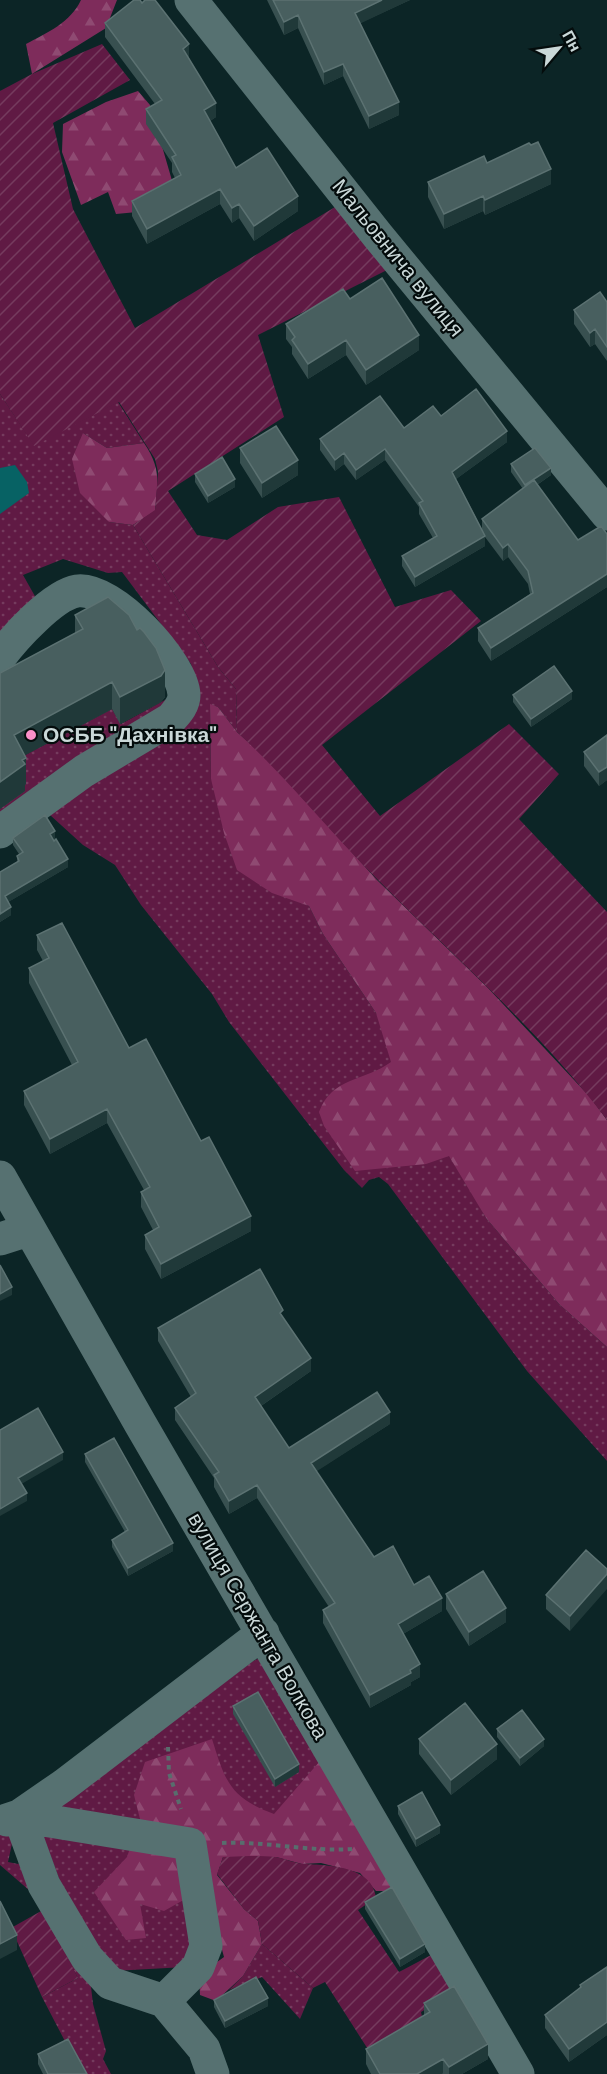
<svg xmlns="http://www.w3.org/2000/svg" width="607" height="2074" font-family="'DM Sans',sans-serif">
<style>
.grass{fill:url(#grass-dots)}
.forest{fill:url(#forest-firs)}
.garden{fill:url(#garden-furrows)}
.water{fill:#076264}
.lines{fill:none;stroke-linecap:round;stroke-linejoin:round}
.path{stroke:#586d6d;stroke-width:4;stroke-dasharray:4.5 4.5;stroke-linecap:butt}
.minor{stroke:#567171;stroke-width:33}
.wall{fill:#385050}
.shaded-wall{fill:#203939}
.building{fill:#485f5f;stroke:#5c7272;stroke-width:1.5}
.poi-dot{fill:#fa8fc8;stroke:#040c0c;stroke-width:2}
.labels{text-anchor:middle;stroke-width:4.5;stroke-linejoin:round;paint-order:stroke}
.street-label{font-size:21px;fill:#cad8d8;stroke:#040c0c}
.poi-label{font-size:21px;font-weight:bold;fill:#cad8d8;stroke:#040c0c;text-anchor:start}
</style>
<defs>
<pattern id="grass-dots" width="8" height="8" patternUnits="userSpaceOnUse" patternTransform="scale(1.5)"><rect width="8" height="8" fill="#601a44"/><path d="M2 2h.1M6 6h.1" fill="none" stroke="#753b5e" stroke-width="1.8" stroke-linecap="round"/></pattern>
<pattern id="forest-firs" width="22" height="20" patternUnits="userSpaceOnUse" patternTransform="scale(1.5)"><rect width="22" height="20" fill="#7e2c5b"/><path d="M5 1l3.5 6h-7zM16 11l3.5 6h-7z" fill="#8f4a72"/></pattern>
<pattern id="garden-furrows" width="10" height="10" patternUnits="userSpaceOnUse" patternTransform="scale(1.5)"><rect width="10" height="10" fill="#601a44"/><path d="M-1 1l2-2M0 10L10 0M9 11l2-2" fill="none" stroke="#753b5e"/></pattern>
</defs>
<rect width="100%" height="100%" fill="#0c2526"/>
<!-- grass -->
<path class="grass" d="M0,394L34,445L118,402L144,443L107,448L83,433L109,522L133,525L218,667L236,689L237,732L218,707L210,705L211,779L296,900L309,906L323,934L376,1013L486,1218L559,1304L607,1347V1461L527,1371L388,1184L379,1177L369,1180L362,1188L344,1170L229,1022L212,994L141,905L115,865L83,845L50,815L197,691L191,664L122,572L108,573L63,559L23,575L36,598L0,643Z
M176,694H181L0,825V798L14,761L112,709L121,724Z
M265,1656L372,1843L45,1817L253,1661Z
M42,1834L149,1841L197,1923L185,1967L113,1971L68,1902Z
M0,1835H8L13,1839L8,1862L18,1864L24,1860L89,1970L93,2004L106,2051L103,2059L111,2074H82L42,1997L78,1978L30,1891L0,1865Z
M262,1944L313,1988L300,2019L262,1977L229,1990L243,1976Z"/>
<!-- forest -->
<path class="forest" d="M81,0H117L106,28L32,74L26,44C47,33 71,22 81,0Z
M138,91L150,105L173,184L137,212L116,214L108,192L81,205L62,152L63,124L106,102Z
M83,433L107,448L144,443C161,468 158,481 155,511L133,525L109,522L80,493L72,459Z
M210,704L218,707L237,732L266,758L377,880L488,988L590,1097L607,1120V1347L559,1304L486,1218L449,1156L426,1164L355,1171L324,1126L319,1112C332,1077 365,1081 391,1062L376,1013L323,934L309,906L272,893L237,870L224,833L211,779Z
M212,1739C225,1781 230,1798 274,1814L320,1761L397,1891H376L360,1873L321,1863L302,1864L276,1857H223L217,1875L244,1909L258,1921L262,1944L243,1976L216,2001L200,1995L199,1975L224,1957L217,1931L187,1898L164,1911L140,1904L146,1938L126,1940L94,1892L127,1857L140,1819L134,1795L145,1762Z"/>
<!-- garden -->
<path class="garden" d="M102,44L130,80L53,123L73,209L135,328L340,204L391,268L258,335L284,417L168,491L197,535L227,540L278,507L339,497L395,607L451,590L481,621L322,745L380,816L509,724L559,774L519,819L607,912V1120C541,1032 455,958 378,880C330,832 287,778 237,732L236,689L218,667L133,525L155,510L158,472L155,459L119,402L34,446L0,394V91L32,74Z
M249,1856C258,1856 267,1856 276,1857C286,1859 294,1863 304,1864C328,1865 373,1866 376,1898L358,1910L399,1972L433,1954L453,1993L421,2012L424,2025L371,2054L325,1982L313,1988L262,1944L258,1921L244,1909L217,1874L223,1857Z
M43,1910L78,1978L42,1997L11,1928Z"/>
<!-- water -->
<path class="water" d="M15,465L27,482L29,493L0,514V468Z"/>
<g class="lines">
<!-- path -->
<path class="path" d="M168,1747L169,1773L181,1809
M222,1843C266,1841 308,1852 352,1849"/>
<!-- minor -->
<path class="minor" d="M191,0L378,236L607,514
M0,657C14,638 53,595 77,591C112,586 183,663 184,695C184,705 177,712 171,719L84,771L0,832
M0,1177L141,1425L518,2074
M0,1239L28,1230
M19,1816L190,1844L206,1946L198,1967L164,2001
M19,1816L44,1885L87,1958L110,1983L164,2001L204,2049L213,2074
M7,1820L19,1816L64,1785L263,1633"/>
</g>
<!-- wall -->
<path class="wall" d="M267,0H410L360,23L399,115L369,129L343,76L324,85L298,28L284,35Z
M105,23L189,58L216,117L210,121L236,168L298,211L254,241L239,218L232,223L220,204L147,244L132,216V201L175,178L172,172V163L146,124V109L155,104L105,37Z
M487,163L551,184L485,215L483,211L444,229L428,197V182Z
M350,299L419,350L366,385L346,355L308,379L292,354V347L286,339V324Z
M607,302V361L595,344L590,347L574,324V310Z
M441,416L507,442L456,479L482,529V519L523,489L511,472V464L551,475L537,485L578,540L607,534V587L491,661L478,641V628L530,594L528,584L508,557L503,561L485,537V546L415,587L402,566V556L433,538L419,514V507L385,460L356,480L344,464L335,471L320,450V439L404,428Z
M240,448L298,475L262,498L240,463Z
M195,474L235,487L208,503L195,482Z
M75,615L165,697L161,702L120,724L112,709L25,755L26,784L25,785V791L0,809V673L75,633Z
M513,695L572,699L531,727L513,702Z
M607,735V780L599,786L584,766V752Z
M13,838L55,839L53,840L68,867L8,902L11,915L0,922V872L17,862V856L19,854L13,845Z
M37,935L129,1048L201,1141L251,1231L161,1279L145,1249V1235L153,1230L141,1207V1192L144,1190L107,1123L50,1154L24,1105V1091L72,1065L29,983V968L43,961L37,950Z
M283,1318L311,1371L261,1406L289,1448L390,1424L316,1471L374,1557L414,1585L442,1611L403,1634L420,1677L411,1682V1685L370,1708L323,1623V1610L329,1607L257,1498L229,1514L214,1487V1478L175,1420V1408L191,1397L158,1341V1328Z
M85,1454L173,1551L128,1576L112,1547V1540L125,1532L85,1462Z
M586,1550L570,1631L546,1609V1595Z
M446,1594L506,1622L469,1646L446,1609Z
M233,1706L299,1772L275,1787L233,1714Z
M497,1729L544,1746L520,1766L497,1737Z
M419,1739L497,1759L451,1795L419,1754Z
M398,1806L440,1833L416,1847L398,1814Z
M365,1902L425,1952L400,1967L365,1909Z
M607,1967V2035L569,2062L545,2028V2015L580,1988V1985Z
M214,2000L268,2006L225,2028L214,2007Z
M424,2003L488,2059L462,2074H371L366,2064V2049L424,2015Z
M38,2054L87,2074H43L38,2064Z"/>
<!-- shaded-wall -->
<path class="shaded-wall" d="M382,0H410L355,26V13Z
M298,15V28L284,35V22Z
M189,44V58L183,49Z
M343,64V76L324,85V72Z
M399,102V115L369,129V116Z
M216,103V117L204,125V110Z
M551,169V184L485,215V200Z
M220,189V204L147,244V229Z
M298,196V211L254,241V226Z
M483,196V211L444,229V214Z
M239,204V218L232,223V208Z
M595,329V344L590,347V333Z
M419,335V350L366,385V370Z
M346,340V355L308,379V364Z
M507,431V442L452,482V472Z
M385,449V460L356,480V470Z
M344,453V464L335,471V460Z
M298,460V475L262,498V483Z
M551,468V475L525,493V485Z
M235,479V487L208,503V496Z
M485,536V546L415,587V577Z
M508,544V557L503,561V548Z
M607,574V587L491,661V648Z
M165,670V697L161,702L120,724V697Z
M112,682V709L14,761V735Z
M572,691V699L531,727V719Z
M26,758V784L25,785V791L0,809V782L22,760Z
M607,767V780L599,786V772Z
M55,831V839L50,842V834Z
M68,859V867L5,904V896Z
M11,907V915L0,922V914Z
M107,1109V1123L50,1154V1139Z
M251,1216V1231L161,1279V1264Z
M12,1287V1295L0,1301V1294Z
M311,1358V1371L255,1410V1397Z
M390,1412V1424L311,1475V1463Z
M63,1452V1460L18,1486V1478Z
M257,1485V1498L229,1514V1501Z
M27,1493V1501L0,1516V1509Z
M173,1543V1551L128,1576V1568Z
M607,1574V1589L570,1631V1616Z
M442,1598V1611L398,1637V1624Z
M506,1608V1622L469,1646V1632Z
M420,1664V1677L411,1682V1685L370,1708V1695Z
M544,1739V1746L520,1766V1758Z
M497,1744V1759L451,1795V1780Z
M299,1764V1772L275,1787V1779Z
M440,1825V1833L416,1847V1839Z
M17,1935V1950L0,1959V1944Z
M425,1944V1952L400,1967V1959Z
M268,1998V2006L225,2028V2021Z
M607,2022V2035L569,2062V2049Z
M488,2044V2059L462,2074H449V2067Z
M443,2059V2073L442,2074H417Z"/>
<!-- building -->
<path class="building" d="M134,0H140L142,3L145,0H155L189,44L183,49L216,103L204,110L236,168L267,148L298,196L254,226L239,204L232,208L220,189L147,229L132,201L181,175L172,157L176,155L146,109L162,100L105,23Z
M273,0H382L355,13L399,102L369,116L343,64L324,72L298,15L284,22Z
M538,142L551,169L485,200L483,196L444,214L428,182L484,156L487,163L529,143L531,145Z
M382,278L419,335L366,370L346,340L308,364L292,340L295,337L286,324L343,289L350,299Z
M600,292L607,302V347L595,329L590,333L574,310Z
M476,389L507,431L452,472L485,536L415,577L402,556L437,536L419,503L423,501L385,449L356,470L344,453L335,460L320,439L380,396L404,428L433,406L441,416Z
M276,426L298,460L262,483L240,448Z
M535,448L551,468L525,485L511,464Z
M222,457L235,479L208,496L195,474Z
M534,480L578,540L601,526L607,534V574L491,648L478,628L533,593L528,571L508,544L503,548L482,519Z
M108,597L129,615L137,630L140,628L144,632L156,648L165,670L161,676L120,697L112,682L14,735L26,758L22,760L25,764L0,782V673L83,629L75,615Z
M554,666L572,691L531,719L513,695Z
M607,735V767L599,772L584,752Z
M45,815L55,831L50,834L54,841L56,839L68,859L5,896L11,907L0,914V872L19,861L17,856L23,852L13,838Z
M62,923L129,1048L146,1039L201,1141L209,1137L251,1216L161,1264L145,1235L159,1227L141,1192L150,1187L107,1109L50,1139L24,1091L78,1062L29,968L49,958L37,935Z
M0,1265L12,1287L0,1294Z
M260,1269L283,1310L280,1313L311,1358L255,1397L289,1448L377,1392L390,1412L311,1463L374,1557L393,1546L414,1585L429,1576L442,1598L398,1624L420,1664L410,1670L411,1673L370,1695L323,1610L335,1603L257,1485L229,1501L214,1475L219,1472L175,1408L196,1393L158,1328Z
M38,1408L63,1452L18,1478L27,1493L0,1509V1430Z
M114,1438L173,1543L128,1568L112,1540L128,1530L85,1454Z
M586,1550L607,1569V1574L570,1616L546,1595Z
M483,1571L506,1608L469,1632L446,1594Z
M258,1692L299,1764L275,1779L233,1706Z
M465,1703L497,1744L451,1780L419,1739Z
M522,1710L544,1739L520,1758L497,1729Z
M422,1792L440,1825L416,1839L398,1806Z
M392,1887L425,1944L400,1959L365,1902Z
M0,1901L17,1935L0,1944Z
M607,1967V2022L569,2049L545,2015L581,1987L580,1985Z
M256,1977L268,1998L225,2021L214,2000Z
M454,1986L488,2044L449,2067L443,2059L417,2074H380L366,2049L430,2012L424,2003Z
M68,2039L87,2074H48L38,2054Z"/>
<!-- markers -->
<circle class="poi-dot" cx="31" cy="735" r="6"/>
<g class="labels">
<!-- street labels -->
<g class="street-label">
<text transform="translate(398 258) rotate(51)" y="7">Мальовнича вулиця</text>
<text transform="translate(258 1626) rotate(60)" y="7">вулиця Сержанта Волкова</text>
</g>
<!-- poi labels -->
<g class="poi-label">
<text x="43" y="742">ОСББ "Дахнівка"</text>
</g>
</g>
<!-- north arrow -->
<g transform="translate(559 48) rotate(61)" stroke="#040c0c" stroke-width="4.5" paint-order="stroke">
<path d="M0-4.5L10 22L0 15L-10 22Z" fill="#cad8d8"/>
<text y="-9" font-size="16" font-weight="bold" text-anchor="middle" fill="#cad8d8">Пн</text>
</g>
</svg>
